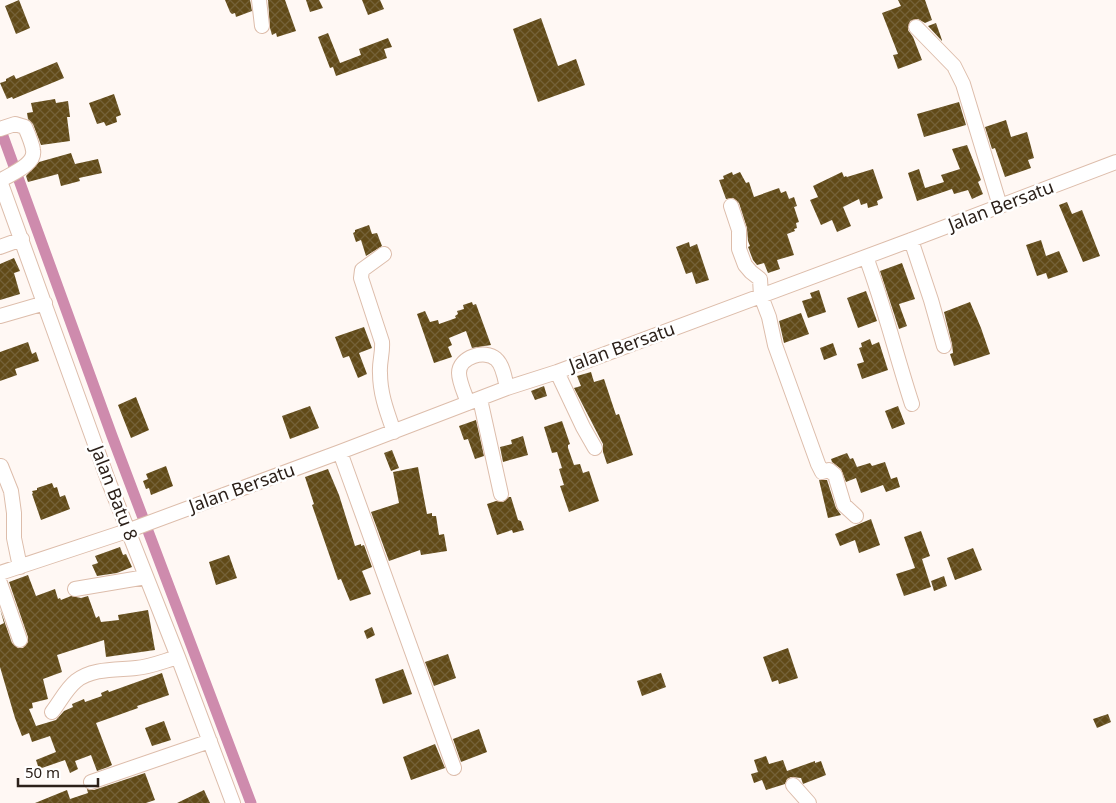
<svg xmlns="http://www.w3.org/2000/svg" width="1116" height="803" font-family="'Noto Sans',sans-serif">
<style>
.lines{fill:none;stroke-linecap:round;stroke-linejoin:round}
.canal{stroke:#ce8bad;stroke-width:11}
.building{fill:url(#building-cross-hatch)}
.minor-casing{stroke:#ddbdab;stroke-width:16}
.minor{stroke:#fff;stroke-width:14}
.labels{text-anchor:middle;stroke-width:5;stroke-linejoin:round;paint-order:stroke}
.street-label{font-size:18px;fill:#2c211a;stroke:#fff}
</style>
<defs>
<pattern id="building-cross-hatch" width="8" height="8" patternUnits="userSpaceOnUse" patternTransform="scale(1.25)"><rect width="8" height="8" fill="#614a18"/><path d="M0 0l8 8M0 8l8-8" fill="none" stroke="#746138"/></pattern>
</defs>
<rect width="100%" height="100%" fill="#fff8f4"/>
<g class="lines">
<!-- canal -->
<path class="canal" d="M0,128L112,436L251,803"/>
</g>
<!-- building -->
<path class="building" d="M19,0L30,28L16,34L5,6Z
M225,0H250L252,11L236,17L235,13L232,14L230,12Z
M268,0H285L296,31L277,37L276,33L272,35L270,28Z
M306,0H319L323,8L310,12Z
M362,0H380L384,9L368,15Z
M898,0H925L932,20L925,23L918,19L910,21L908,30L913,37L922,60L898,69L893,55L898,54L882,13L901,6Z
M541,18L558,66L576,59L585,85L538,102L513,29Z
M936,23L942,40V41L928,26Z
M328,33L340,63L361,55L359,49L388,38L392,47L384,49L387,58L336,76L333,67L330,68L318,37Z
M57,62L64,78L13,99L12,97L7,99L0,83L6,81V79L14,75L16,79Z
M114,94L121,115L116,117L117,122L106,126L104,122L97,124L89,103Z
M55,99L56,103L68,101L70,117H67L70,141L41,145L33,124L28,119L27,113L33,112L31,103Z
M959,102L966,125L924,137L917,114Z
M1006,120L1011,137L1027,132L1034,158L1028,160L1031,168L1005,177L995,148L992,149L985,127Z
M967,145L981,180L978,182L983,194L972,199L968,190L954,194L952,189L917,201L908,173L919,169L925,188L944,182L941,175L960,169L952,149Z
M71,153L75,164L98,159L102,173L79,178L80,181L61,186L58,174L28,182L26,176L39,162Z
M873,169L883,198L877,201L878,205L868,208L867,203L861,205L859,199L843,207L851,226L837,232L832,220L821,225L810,200L818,197L813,186L842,172L844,177L846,176L847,177Z
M732,172L733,175L740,172L746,183L749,182L754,197L779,188L781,193L786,191L789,199L794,197L797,206L794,207L799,222L796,223L797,228L794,229L795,231L787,234L794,255L777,260L780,269L768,273L764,263L757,265L753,260L748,247L750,246L748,241L747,228L739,203L733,198L726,199L719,180L724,179L723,176Z
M1067,202L1072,214L1082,210L1100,256L1083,262L1059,205Z
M369,225L372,234L377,233L382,246L366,256L361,240L356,242L353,233L355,232V230Z
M1041,240L1046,256L1059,251L1068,272L1048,279L1046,273L1037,276L1026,245Z
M689,242L690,247L697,244L709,280L696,284L692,272L686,274L676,247Z
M14,258L20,271L14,273L20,294L0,300V264Z
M902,263L915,299L899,304L907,326L899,329L880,271Z
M819,290L826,312L808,318L802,301L812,298L810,293Z
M866,291L877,321L858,328L847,298Z
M472,302L473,305L476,304L491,345L472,348L466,331L449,338L452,345L448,347L452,357L434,363L417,314L425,311L430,322L438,320L439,324L456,318L455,316L458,314L457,311L464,309L463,305Z
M970,302L981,328L990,354L954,366L950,354L953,353L952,344L944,312Z
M801,313L809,334L784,343L779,321Z
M364,327L372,348L359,353L367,374L358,378L349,356L343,358L335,337Z
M870,339L872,345L879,342L888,370L862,379L857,364L864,362L859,348L862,347L861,343Z
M28,342L32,354L36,352L39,361L15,369L17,375L0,381V352Z
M833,343L837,355L824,360L820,348Z
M591,372L594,382L604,379L616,415L619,414L633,455L607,464L603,452V444L574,388L581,386L577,376Z
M544,386L547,396L535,400L531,391Z
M136,397L149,430L131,438L118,405Z
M310,406L319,428L290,439L282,416Z
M898,406L905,424L892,429L885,411Z
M476,420L484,456L475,459L468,439L464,440L459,426Z
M562,421L570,444L568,445V448L574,465L580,464L583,473L589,471L599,501L569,512L560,486L564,485L559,469L562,468L557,452L552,453L544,427Z
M523,436L528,455L503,462L500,447L512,444L511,440Z
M392,450L399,468L391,471L384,453Z
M847,453L850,459L853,458L857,467L870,463L872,466L885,462L891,479L897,477L900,487L886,492L883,485L861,493L856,478L846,482L841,469L832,462L831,459Z
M166,466L173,486L151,495L149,488L146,489L143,481L148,479L146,474Z
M418,467L427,514L432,513V516H436L439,535L444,534L447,551L421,555L420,550L389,561L371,512L399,503L393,472Z
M328,469L339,495L355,546L361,544V546L364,545L372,567L362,571L371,594L350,601L341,579L338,580L329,554L312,505L314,504L305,477Z
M819,480H827L836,508L841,515L828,518Z
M52,483L54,488L57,487L60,497L65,495L70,509L41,520L32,494L33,493L32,491L37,490V488Z
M509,497H511L518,520L521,521L524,530L513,533L512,530L497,535L487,504L496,501L503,502Z
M871,519L880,545L859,553L855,540L840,546L835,534Z
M921,531L930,556L922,559L931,587L904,596L896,574L915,568L904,537Z
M120,547L123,555L126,554L132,567L117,573L97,576L92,565L98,563L95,556Z
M973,548L982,570L955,580L947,558Z
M229,555L237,578L216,585L209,562Z
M28,575L36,596L55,589L58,599L60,598L61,600L71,596L81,598L88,596L96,618L99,616L101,622L119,620L118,615L148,610L155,650L106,657L104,640L57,655L62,672L43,679L48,699L32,703L33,708L29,709L36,726L56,720L64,711L73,707L72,704L84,699L85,702L102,696L101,693L108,690L109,692L162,673L169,695L137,706L138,708L96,723L112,765L108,767L97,771L91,755L75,761L78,769L70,773L65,760L39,769L36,760L56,752L50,736L32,742L29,733L22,736L15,718L0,667V625L4,623L0,609L12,643L18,648H23L28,642V637L9,582Z
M944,576L947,586L934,591L931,581Z
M372,627L375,635L367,639L364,631Z
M788,648L798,678L779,684L778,680L772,682L763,657Z
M448,654L456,678L434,686L425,662Z
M403,669L412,694L383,704L375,679Z
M661,673L666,687L642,696L637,681Z
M1108,714L1111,722L1097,728L1093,719Z
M164,721L171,740L152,746L145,728Z
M479,729L487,752L461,762L453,739Z
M435,744L445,768L411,780L403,757Z
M766,756L769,764L783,760L787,771L815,761V763L821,761L826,775L803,784L801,778L791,777L787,779L785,784L766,790L762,780L754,783L751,774L758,772L754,760Z
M145,773L155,800L146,803H35L67,790L70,799L88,793L87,789L94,790Z
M204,790L210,803H177Z"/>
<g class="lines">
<defs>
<path id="minor" d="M259,0L262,26
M916,27L954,66L963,84L1000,206
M0,129L15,124L25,127C28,134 32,143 33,150C36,165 10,174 0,181
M0,181L108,480L178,657L233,803
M731,206L739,230V249L745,265L751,272L760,279L761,296L769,317L775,345L818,464L822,472L829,470L835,475L844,505L856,516
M911,240L931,300L944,346
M0,247L22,239
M384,254L362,270L361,278L382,342C383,353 379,363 380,373C380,394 387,412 394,432
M866,257C884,305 896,355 912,404
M0,316L45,303
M557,372L583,427L595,448
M480,399L501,494
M468,403C465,394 459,382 459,373C459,357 485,349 496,359C503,365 505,379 507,388
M340,452L454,768
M1,466L11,491L14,513V538L20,567
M0,573L127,531L340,452L507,388L557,372L911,240L1116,162
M0,583L20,640
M75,589L146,577
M52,712C60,702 66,689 76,681C92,668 117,670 136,668C150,667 164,661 178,657
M91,782L210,741
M793,785L809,803"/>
</defs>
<!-- minor casing -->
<use href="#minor" class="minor-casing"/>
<!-- minor -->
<use href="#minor" class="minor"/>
</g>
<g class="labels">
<!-- street labels -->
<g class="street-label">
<text transform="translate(1001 206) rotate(-21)" y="6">Jalan Bersatu</text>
<text transform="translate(622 347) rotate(-20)" y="6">Jalan Bersatu</text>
<text transform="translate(242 488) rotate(-20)" y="6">Jalan Bersatu</text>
<text transform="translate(114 493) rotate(69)" y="6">Jalan Batu 8</text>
</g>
</g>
<!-- scale -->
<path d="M18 778v8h80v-8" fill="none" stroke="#2c211a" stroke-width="2.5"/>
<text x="25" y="778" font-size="15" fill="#2c211a" stroke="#ffffff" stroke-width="4" paint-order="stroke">50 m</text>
</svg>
